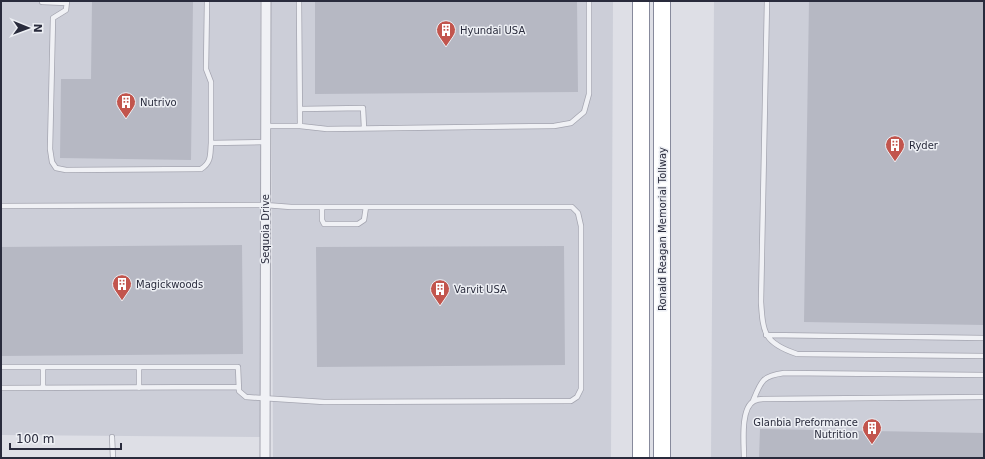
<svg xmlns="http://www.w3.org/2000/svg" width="985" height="459" font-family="'DejaVu Sans',sans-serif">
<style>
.built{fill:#ccced8}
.building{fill:#b6b8c3}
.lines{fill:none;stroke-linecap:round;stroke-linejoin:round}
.service-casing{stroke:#a4a5b0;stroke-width:6}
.minor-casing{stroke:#a4a5b0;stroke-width:11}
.motorway-casing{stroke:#878a9c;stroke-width:18}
.service{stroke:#f0f1f5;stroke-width:4.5}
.minor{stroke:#f0f1f5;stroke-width:9}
.motorway{stroke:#fff;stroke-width:16}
.labels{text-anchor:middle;stroke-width:3;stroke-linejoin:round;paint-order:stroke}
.poi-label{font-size:10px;fill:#292b3c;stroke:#edeff4;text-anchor:start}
.street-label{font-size:10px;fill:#292b3c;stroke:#edeff4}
</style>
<rect width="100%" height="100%" fill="#dedfe6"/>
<!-- built -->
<path class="built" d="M1,1H260V437L1,435Z
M271,1H613L611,458H273Z
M714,1H984V458H711Z"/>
<!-- building -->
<path class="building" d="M92,1H193L191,160L60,158L61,79H91Z
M315,1H577L578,92L315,94Z
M809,1H984V325L804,322Z
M242,245L243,354L1,356V247Z
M564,246L565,365L317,367L316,247Z
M760,429L984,433V458H759Z"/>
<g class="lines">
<defs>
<path id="service" d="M42,1V2L67,3
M67,1L66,10L53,18L50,149L52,162L56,168L66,170L201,169C212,162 210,154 211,143L265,142
M207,1L206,69L211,82V143
M767,1L761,302C763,333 764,343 797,354L984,356
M300,109L363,108L364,128
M265,126H300L299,1
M300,126L327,129L554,126L571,123L584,112L589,94V1
M1,206L265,205L291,207H572L578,213L581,226V389L577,397L571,401L324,402L246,397L239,391L238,367H1
M322,207V220L324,224H358L364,220L366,207
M766,335L984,338
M43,367V388
M1,388L238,387
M139,388V367
M753,401C761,381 762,376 784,373L984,375
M112,437L113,458
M744,458C744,445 740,408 754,401C756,400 760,399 763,399L984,397"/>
<path id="minor" d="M265,458L266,1"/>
<path id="motorway" d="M662,1V458
M641,458V1"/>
</defs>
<!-- service casing -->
<use href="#service" class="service-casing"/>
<!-- minor casing -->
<use href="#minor" class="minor-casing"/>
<!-- motorway casing -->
<use href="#motorway" class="motorway-casing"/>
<!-- service -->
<use href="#service" class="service"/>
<!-- minor -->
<use href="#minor" class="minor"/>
<!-- motorway -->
<use href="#motorway" class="motorway"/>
</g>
<!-- icons -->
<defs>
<symbol id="building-pin" viewBox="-11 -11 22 30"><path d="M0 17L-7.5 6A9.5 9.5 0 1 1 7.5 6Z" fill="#c2554d" stroke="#edeff4"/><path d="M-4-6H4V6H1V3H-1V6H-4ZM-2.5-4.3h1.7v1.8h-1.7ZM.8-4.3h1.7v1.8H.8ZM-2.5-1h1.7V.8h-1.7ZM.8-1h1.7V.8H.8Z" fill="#fff"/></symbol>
</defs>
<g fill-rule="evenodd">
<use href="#building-pin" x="435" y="19" width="22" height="30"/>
<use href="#building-pin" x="115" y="91" width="22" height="30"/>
<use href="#building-pin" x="884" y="134" width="22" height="30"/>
<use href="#building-pin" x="111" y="273" width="22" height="30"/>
<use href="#building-pin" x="429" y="278" width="22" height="30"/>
<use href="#building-pin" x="861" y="417" width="22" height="30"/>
</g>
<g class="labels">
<!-- poi labels -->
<g class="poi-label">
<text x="460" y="34">Hyundai USA</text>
<text x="140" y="106">Nutrivo</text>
<text x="909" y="149">Ryder</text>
<text x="136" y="288">Magickwoods</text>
<text x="454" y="293">Varvit USA</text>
<text x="858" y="426" text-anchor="end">Glanbia Preformance<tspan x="858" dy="12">Nutrition</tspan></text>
</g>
<!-- street labels -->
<g class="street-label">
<text transform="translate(265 229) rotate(-90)" y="4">Sequoia Drive</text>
<text transform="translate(662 229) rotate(-90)" y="4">Ronald Reagan Memorial Tollway</text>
</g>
</g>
<!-- border -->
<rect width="985" height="459" fill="none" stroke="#292b3c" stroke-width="4"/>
<!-- north arrow -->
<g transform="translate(28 28) rotate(91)" stroke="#edeff4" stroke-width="3" paint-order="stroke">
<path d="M0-3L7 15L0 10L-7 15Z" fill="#292b3c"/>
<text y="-6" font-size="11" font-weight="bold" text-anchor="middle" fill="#292b3c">N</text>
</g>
<!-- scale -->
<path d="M10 443v6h111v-6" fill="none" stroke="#292b3c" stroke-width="2"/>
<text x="16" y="443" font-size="12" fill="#292b3c" stroke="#edeff4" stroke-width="3" paint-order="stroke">100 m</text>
</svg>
